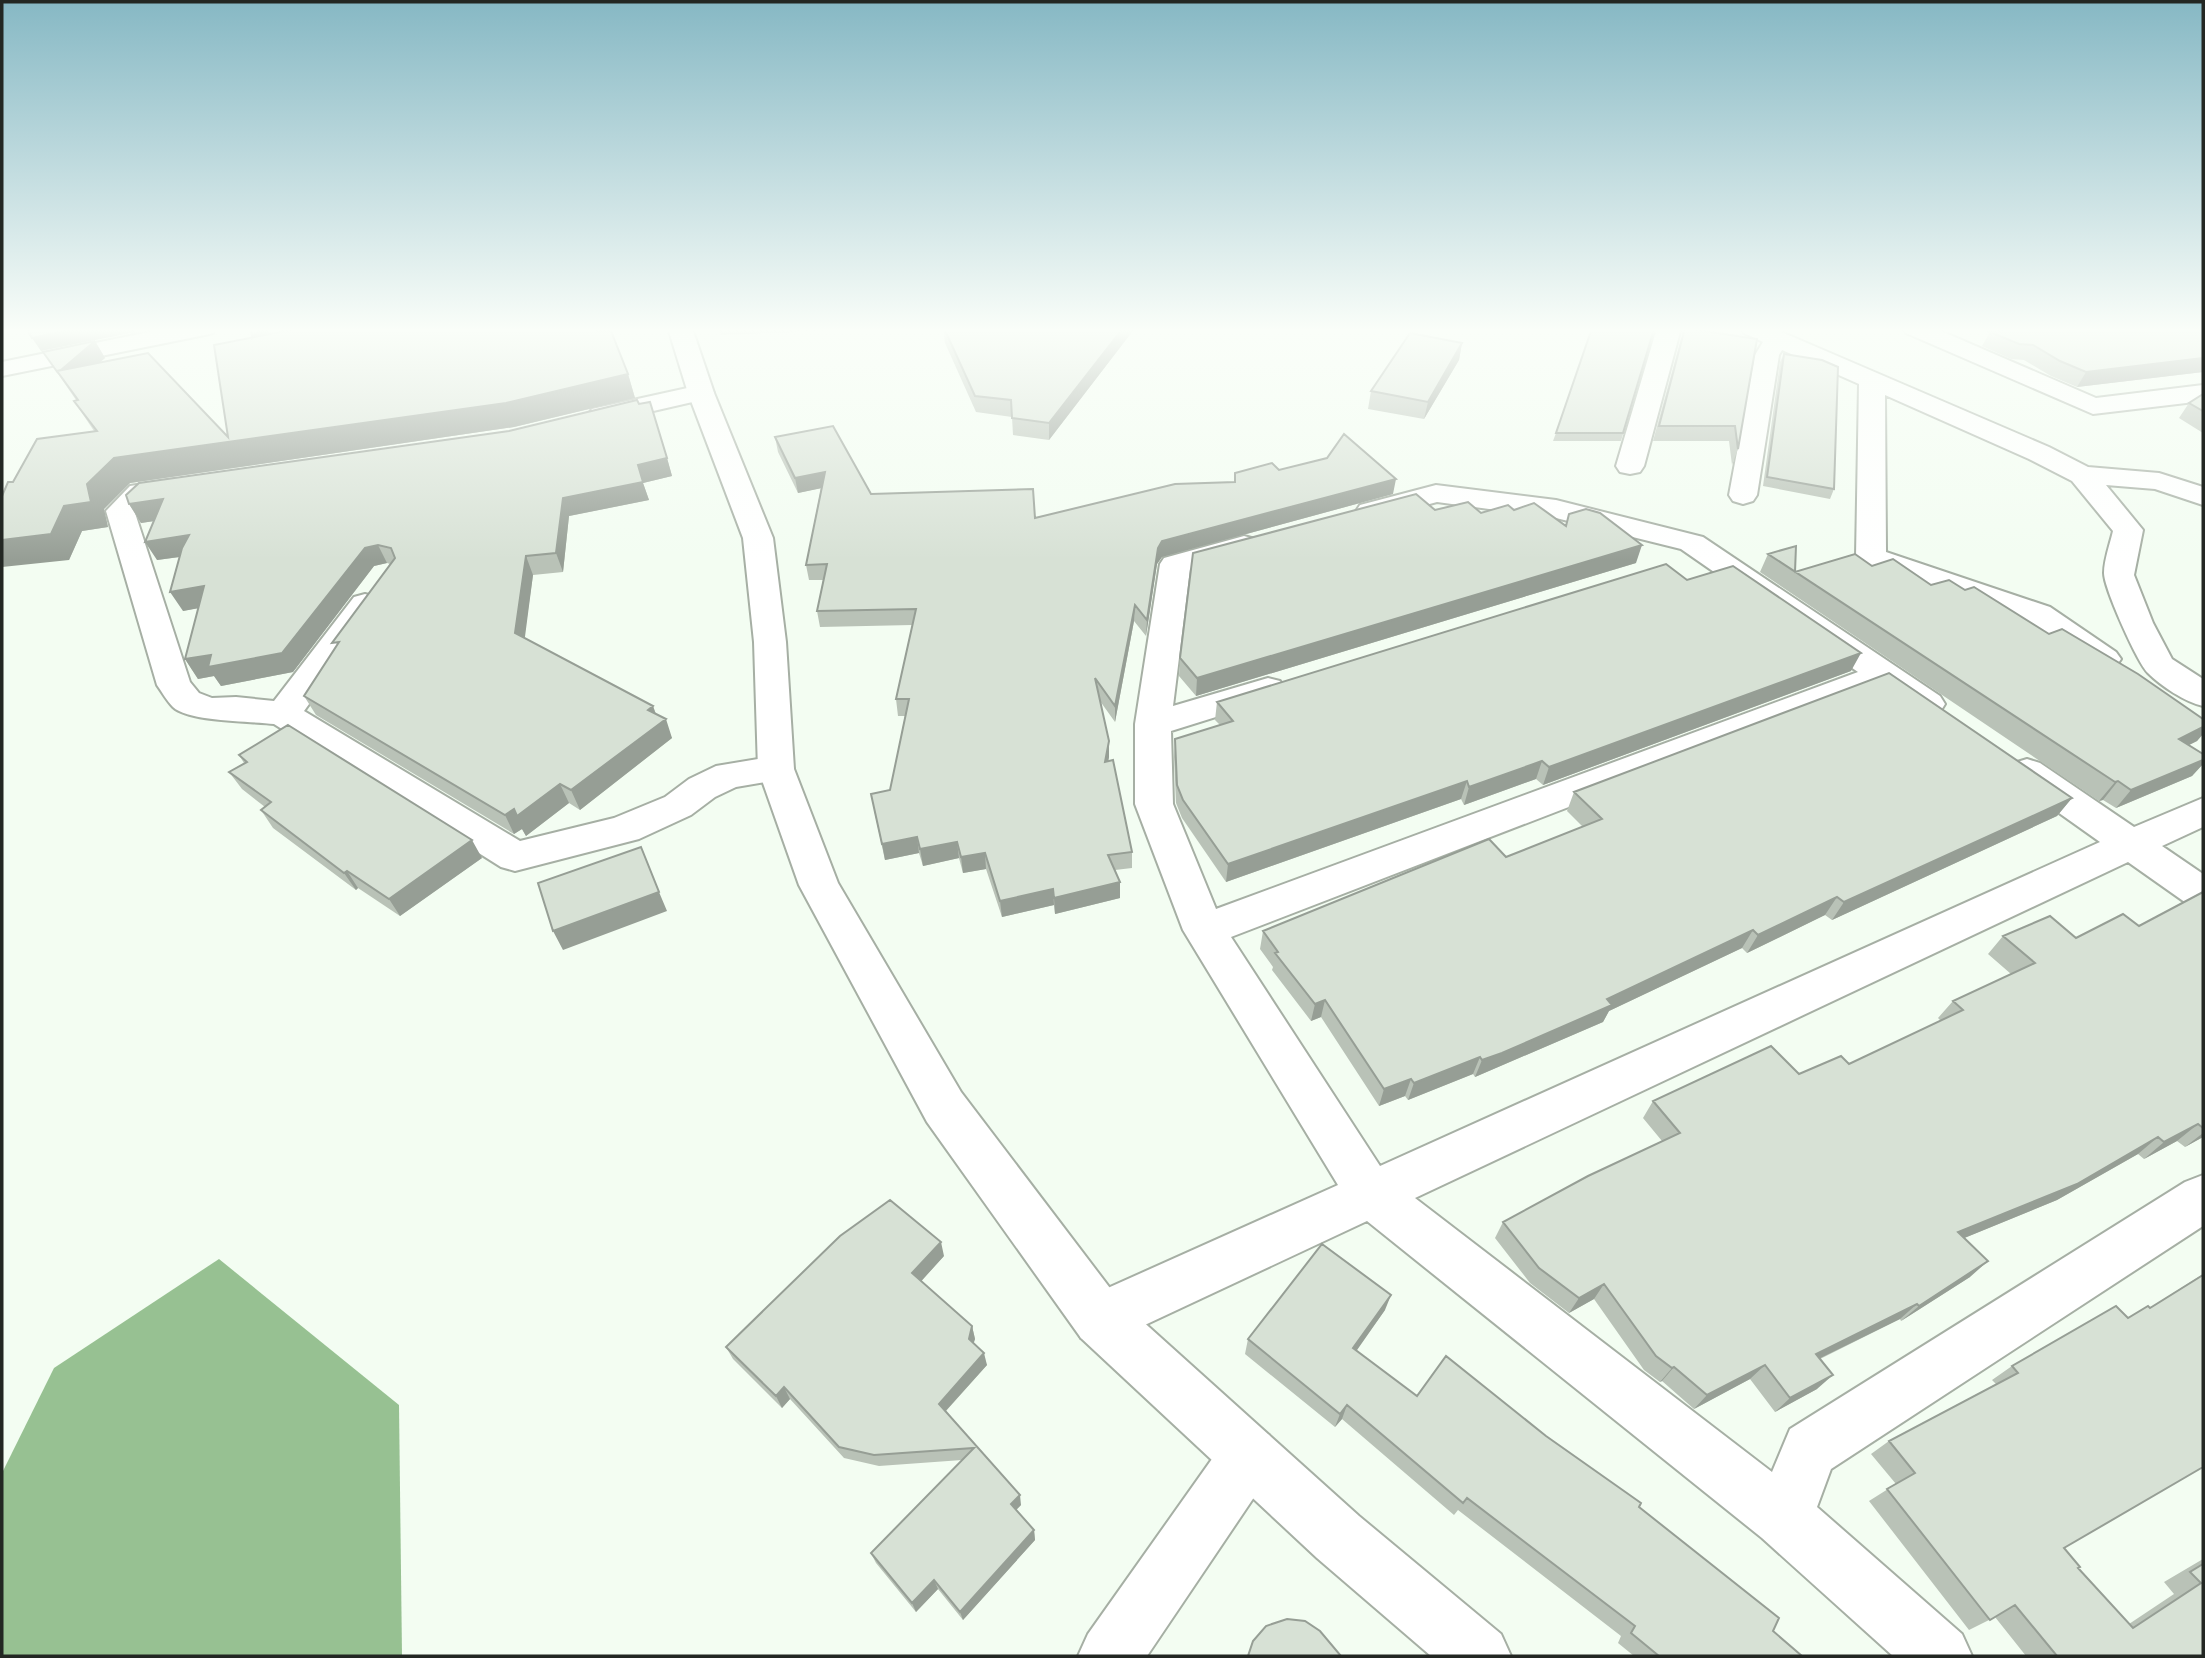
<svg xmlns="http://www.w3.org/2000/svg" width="2205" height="1658" font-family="Ubuntu,sans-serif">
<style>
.forest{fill:#97c192}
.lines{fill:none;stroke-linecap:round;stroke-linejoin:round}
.minor-casing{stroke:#a6afa4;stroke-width:4}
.tertiary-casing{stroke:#a6afa4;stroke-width:4}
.trunk-casing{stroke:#a6afa4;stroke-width:4}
.minor{fill:#fff;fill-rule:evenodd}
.tertiary{fill:#fff;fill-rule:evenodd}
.trunk{fill:#fff;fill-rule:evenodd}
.wall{fill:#b9c2b7}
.shaded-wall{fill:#969e95}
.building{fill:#d7e1d5;stroke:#969e95;stroke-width:2}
</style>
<rect width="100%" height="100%" fill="#f3fdf2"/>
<!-- forest -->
<path class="forest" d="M219,1259L399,1405L402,1656H2V1473L54,1368Z"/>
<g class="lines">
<defs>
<path id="minor" d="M1657,328H1681L1644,466L1640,472L1630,474L1620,472L1616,466Z
M1741,328H1772L2049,447L2088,467L2159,473L2203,487V505L2155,489L2106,485L2143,530L2134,575L2153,623L2172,659L2203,679V706C2185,702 2161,686 2148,673C2137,662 2104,588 2104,573C2104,560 2110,544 2113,531L2072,481L2029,459L1885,395L1886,552L2050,607L2116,652L2121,659L2116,666L2104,669L2092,666L2028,621L1860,563L1856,557L1859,384L1782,350L1779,355L1757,495L1753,501L1743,504L1733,501L1729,495L1755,355L1763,342L1744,333Z
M1903,328H1934L2096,398L2203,385V401L2093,414L1906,333Z
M701,385L710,388L714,393L710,398L601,423L592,421L588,415L592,409Z
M176,479L186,481L190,487L186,493L149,499L135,513L190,682L199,693L212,698L236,697L274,701L354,597L365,594L376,597L381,604L304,711L520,841L614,818L665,797L689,779L716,766L776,756L789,760L794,769L789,778L736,787L715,797L691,815L639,839L515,871L501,867L274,724C250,721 189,722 173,707C167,701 162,692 157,685L106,511L130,486Z
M1436,485L1556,500L1703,537L1940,696L1945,704L1940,712C1916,718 1900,701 1880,687L1231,937L1380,1166L2100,842L2014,781L2009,772L2014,763L2027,759L2040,763L2134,827L2203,798V827L2162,846L2203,874V909L2189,905L2128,862L1415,1198L1772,1472L1790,1429L2185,1182L2203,1175V1226L1831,1469L1817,1507L1962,1634L1972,1656H1893L1762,1538L1367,1221L1100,1346L1081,1338L1073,1319L1081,1300L1338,1185L1183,930L1135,804V724L1160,564L1164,558L1244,536L1255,539L1259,545L1255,551L1190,569L1173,706L1268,678L1280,681L1285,689L1280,697L1171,731L1173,804L1216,909L1858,672L1681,549L1556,518L1437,502L1370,520L1360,517L1356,511L1360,505Z
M1249,1426L1269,1435L1278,1455L1269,1475L1147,1656H1078L1088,1634L1229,1435Z"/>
<path id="tertiary" d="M668,328H692L714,393L773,538L786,642L794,769L838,883L961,1092L1119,1300L1359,1516L1501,1634L1511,1656H1431L1317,1558L1081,1338L927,1122L799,885L758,769L754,642L743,538L688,393Z"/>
<path id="trunk" d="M169,328H216L213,333L205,335L2,376V362Z"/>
</defs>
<!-- minor casing -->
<use href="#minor" class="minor-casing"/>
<!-- tertiary casing -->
<use href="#tertiary" class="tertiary-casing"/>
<!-- trunk casing -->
<use href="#trunk" class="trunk-casing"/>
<!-- minor -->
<use href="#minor" class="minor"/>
<!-- tertiary -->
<use href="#tertiary" class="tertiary"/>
<!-- trunk -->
<use href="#trunk" class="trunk"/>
</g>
<!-- wall -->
<path class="wall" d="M273,328L267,335L300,328H608L607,331L628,374L635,398L514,427L130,483L104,509L108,527L82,531L69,560L13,482L94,431L74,401L76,400L43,352L95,341L105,358L100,362L228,437L252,338Z
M719,328H845V330L721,335Z
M943,328H1135L1049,440L1013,435L1012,417L976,412L945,343Z
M1685,328L1757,339L1738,449L1732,465L1729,441H1653L1680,342Z
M2203,328V372L2077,387L2051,376L2024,360L2011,359L1982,346L1990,332Z
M1654,329L1621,441H1553L1556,433Z
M1462,343L1459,360L1424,419L1368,409L1371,391Z
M1784,354L1834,489L1830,499L1763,486L1780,362Z
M2203,394V433L2179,418L2189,403Z
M775,437L871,494L1035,518L1235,482L1279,470L1393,494L1162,557L1157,564L1146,636L1134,621L1115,722L1100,701L1109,757L1108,761L1132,852V868L1115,870L1120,882V898L1055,914L1054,905L1002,917L986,869L963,873L959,858L923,866L919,853L885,860L874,810L890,790L905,716H898L896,699L912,625L820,627L817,611L823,580H809L806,565L821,488L798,493L778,452Z
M667,458L672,476L643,483L649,500L569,516L563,572L533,575L524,638L653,706L656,714L672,738L580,810L569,803L526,836L522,829L514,834L316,715L304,696L390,564L387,563L374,566L293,672L221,686L214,676L198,679L185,659L198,608L183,611L180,557L157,560L154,521L141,523L129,504Z
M1435,510L1481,513L1514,510L1566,526L1636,563L1196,696L1179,676L1180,658Z
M1768,554L1795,572L1872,566L1931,585L1965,590L2049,634L2203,719V734L2197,741L2189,745L2203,754V764L2192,776L2116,808L2103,800L2099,801L1760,572Z
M1687,580L1851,671L1543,785L1536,779L1464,805L1461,799L1226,882L1182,818L1176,803L1174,757L1175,739L1220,725L1215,720L1217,702Z
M239,755L482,858L400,916L358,888L356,890L273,828L261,810L265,807L242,789L229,772L244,763Z
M1574,792L2072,798L2057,816L1832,920L1825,915L1747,953L1742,948L1609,1011L1603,1022L1475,1077L1473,1074L1408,1100L1405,1096L1379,1106L1321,1017L1311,1021L1272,970L1273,967L1260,949L1263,931L1506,857L1583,827L1567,811Z
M2203,892V1137L2185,1147L2177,1141L2144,1159L2138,1154L2057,1200L1964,1238L1970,1277L1901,1321L1900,1319L1820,1359L1817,1389L1775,1412L1750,1379L1694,1409L1662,1381L1660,1382L1644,1370L1594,1299L1569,1313L1530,1283L1495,1238L1503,1222L1662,1141L1643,1118L1653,1101L1849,1064L1941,1021L1938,1018L1953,1001L2011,974L1988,954L2003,936L2076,938L2139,926Z
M944,1256L921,1281L972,1326L975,1339L973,1343L987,1365L946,1411L1021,1505L1016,1510L1034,1530L1035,1540L963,1620L938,1589L916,1612L876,1563L871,1553L962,1460L879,1466L844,1458L790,1399L782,1408L733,1359L726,1347Z
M2203,1274V1470L2201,1468L2064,1548L2078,1568L2129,1624L2174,1594L2164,1582L2203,1559V1656H2026L1995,1617L1969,1630L1869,1501L1896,1484L1871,1454L1889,1441L1996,1384L1992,1380L2012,1366L2150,1308Z
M1385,1310L1356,1350L1417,1396L1546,1436L1639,1507L1773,1631L1802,1656H1634L1618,1643L1621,1636L1458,1510L1454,1515L1342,1419L1335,1427L1245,1354L1248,1339Z"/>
<!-- shaded-wall -->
<path class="shaded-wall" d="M79,328H139L135,332L41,351L32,338Z
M261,328H273L256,347L252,338Z
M597,328H608L604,354L597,331Z
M1123,328H1135L1049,440V423Z
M95,341L105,358L70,389L58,372Z
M1462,343L1459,360L1424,419L1428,402Z
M2203,358V372L2077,387L2086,372Z
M628,374L635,398L514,427L130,483L104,509L108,527L82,531L69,560L2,567V540L64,506L114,458Z
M667,458L672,476L643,483L649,500L569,516L563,572L556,553L563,498L638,465Z
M825,472L827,487L798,493L795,478Z
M1396,479L1393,494L1162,557L1157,564L1146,636L1147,620L1158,548L1162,541Z
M163,499L175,518L141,523L129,504Z
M189,535L201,554L157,560L145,542Z
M378,545L387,563L374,566L293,672L221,686L214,676L198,679L185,659L211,655L365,548Z
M1642,545L1636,563L1196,696L1197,678Z
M526,556L533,575L523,652L515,633Z
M204,586L216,605L183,611L170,592Z
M1135,605L1134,621L1115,722V706Z
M1861,653L1851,671L1543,785L1549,767Z
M653,706L659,724L666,719L672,738L580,810L571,790L648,710Z
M2203,727V734L2197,741L2163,758L2179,739Z
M1109,741V757L1105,779V762Z
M2203,760V764L2192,776L2116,808L2131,790Z
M1542,761L1536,779L1464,805L1469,787Z
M1467,781L1461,799L1226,882L1228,864Z
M2118,781L2103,800L2099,801L2115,782Z
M560,784L569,803L526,836L522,829L514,834L505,815L514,809Z
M2072,798L2057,816L1832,920L1844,902Z
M917,837L919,853L885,860L882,844Z
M472,840L482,858L400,916L389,899Z
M957,842L959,858L923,866L920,849Z
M985,853L986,869L963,873L961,857Z
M347,871L358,888L356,890L344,873Z
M1120,882V898L1055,914L1054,898Z
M1053,889L1054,905L1002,917L1000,901Z
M659,892L667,911L563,950L553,931Z
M1837,897L1825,915L1747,953L1758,935Z
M1753,930L1742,948L1609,1011L1603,1022L1475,1077L1482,1060L1607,999Z
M1325,1000L1321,1017L1311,1021L1315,1004Z
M1480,1057L1473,1074L1408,1100L1414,1083Z
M1411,1079L1405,1096L1379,1106L1384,1089Z
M2198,1124L2177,1141L2144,1159L2164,1142Z
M2203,1133V1137L2185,1147Z
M2158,1137L2138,1154L2057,1200L1940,1248L1958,1232Z
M941,1242L944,1256L916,1287L912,1273Z
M1988,1261L1970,1277L1901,1321L1919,1306Z
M1604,1284L1594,1299L1569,1313L1579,1298Z
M1391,1295L1385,1310L1348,1363L1353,1348Z
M1917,1304L1900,1319L1800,1368L1816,1354Z
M972,1326L975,1339L971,1352L969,1339Z
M984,1353L987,1365L942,1415L939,1404Z
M1765,1365L1750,1379L1694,1409L1707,1395Z
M1674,1367L1662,1381L1660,1382L1672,1368Z
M1833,1375L1817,1389L1775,1412L1790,1398Z
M784,1387L790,1399L782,1408L776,1396Z
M1347,1405L1342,1419L1335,1427L1340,1414Z
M1020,1495L1021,1505L1012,1514L1011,1504Z
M1034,1530L1035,1540L963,1620L960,1612Z
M934,1580L938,1589L916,1612L912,1603Z"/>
<!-- building -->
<path class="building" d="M26,328H79L32,338Z
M251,328H261L252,338Z
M300,328H597V331H611L628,374L506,403L114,458L87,484L91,502L64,506L51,534L2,540V496L8,482H13L37,439L97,431L74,401L78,400L57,371L148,353L228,437L214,345Z
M944,328H1123L1049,423L1012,418L1011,400L975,396Z
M1592,328L1654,329L1623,433H1556Z
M1685,328L1757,339L1738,449L1735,426H1659Z
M2014,328H2203V358L2086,372L2060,361L2033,345L2019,344L1990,332Z
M1410,333L1462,343L1428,402L1371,391Z
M95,341L61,370L57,371L58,373L43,352Z
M1784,354L1822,360L1838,367L1834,489L1767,477Z
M2203,394V411L2189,403Z
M637,400L639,404L650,402L667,458L638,465L643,482L563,498L556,553L526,556L515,633L653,706L648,710L666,719L571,790L560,784L517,816L514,809L505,815L304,696L339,642L332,643L395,558L391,548L378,545L365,548L282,653L208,667L211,655L185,659L204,586L170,592L182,548L189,535L145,542L163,499L129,504L126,495L139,483L509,431Z
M833,426L871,494L1033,489L1035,518L1175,484L1235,482V473L1272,463L1279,470L1327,458L1344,434L1396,479L1162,541L1158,548L1147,620L1135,605L1115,706L1095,678L1109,741L1105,762L1113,760L1132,852L1108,855L1120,882L1054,898L1053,889L1000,901L985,853L961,857L957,842L920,849L917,837L882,844L871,794L890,790L909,699H896L916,609L817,611L827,564L806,565L825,472L795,478L775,437Z
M1416,494L1435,510L1468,502L1481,513L1508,505L1514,510L1534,503L1566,526L1569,514L1586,509L1600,513L1642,545L1197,678L1180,658L1193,553Z
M1796,546L1795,572L1855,554L1872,566L1893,559L1931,585L1949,580L1965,590L1974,587L2049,634L2062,629L2138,674L2203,719V727L2179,739L2203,754V760L2131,790L2118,781L2115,782L1768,554Z
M1666,564L1687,580L1733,566L1861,653L1549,767L1542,761L1469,787L1467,781L1228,864L1183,800L1177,785L1175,739L1233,721L1217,702Z
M1889,673L2072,798L1844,902L1837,897L1758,935L1753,930L1607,999L1612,1005L1502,1053L1482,1060L1480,1057L1414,1083L1411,1079L1384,1089L1325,1000L1315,1004L1275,953L1278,952L1263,931L1489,839L1506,857L1602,819L1574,792Z
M288,725L472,840L389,899L347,871L344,873L261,810L271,802L229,772L247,762L239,755Z
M641,847L659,892L553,931L538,883Z
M2203,892V1128L2198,1124L2164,1142L2158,1137L2077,1184L1958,1232L1988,1261L1919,1306L1917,1304L1816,1354L1833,1375L1790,1398L1765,1365L1707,1395L1674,1367L1672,1368L1656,1356L1604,1284L1579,1298L1539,1268L1503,1222L1588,1176L1680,1133L1653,1101L1771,1046L1799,1074L1841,1056L1849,1064L1963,1010L1953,1001L2035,963L2003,936L2050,916L2076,938L2123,914L2139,926Z
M890,1200L941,1242L912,1273L972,1326L969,1339L984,1353L939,1404L1020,1495L1011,1504L1034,1530L960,1612L934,1580L912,1603L871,1553L974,1448L874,1455L839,1447L784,1387L776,1396L726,1347L840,1236Z
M1322,1244L1391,1295L1353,1348L1417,1396L1446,1356L1546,1436L1641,1503L1639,1507L1779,1618L1773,1631L1802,1656H1659L1631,1633L1635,1626L1467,1498L1463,1503L1347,1405L1340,1414L1248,1339Z
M2203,1275V1467L2064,1548L2080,1567L2078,1568L2133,1628L2201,1583L2190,1572L2203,1564V1656H2057L2015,1605L1990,1620L1887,1489L1915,1473L1889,1441L2018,1373L2012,1366L2116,1306L2128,1318L2148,1306L2150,1308Z
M1287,1619L1305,1621L1320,1631L1341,1656H1248L1253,1641L1266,1626Z"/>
<!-- sky -->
<linearGradient id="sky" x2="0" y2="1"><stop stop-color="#86b8c4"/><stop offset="0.59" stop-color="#fafef9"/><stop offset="1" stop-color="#fafef9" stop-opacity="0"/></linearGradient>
<rect width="2205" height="560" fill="url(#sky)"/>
<!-- border -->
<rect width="2205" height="1658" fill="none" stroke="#232723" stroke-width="7"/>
</svg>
